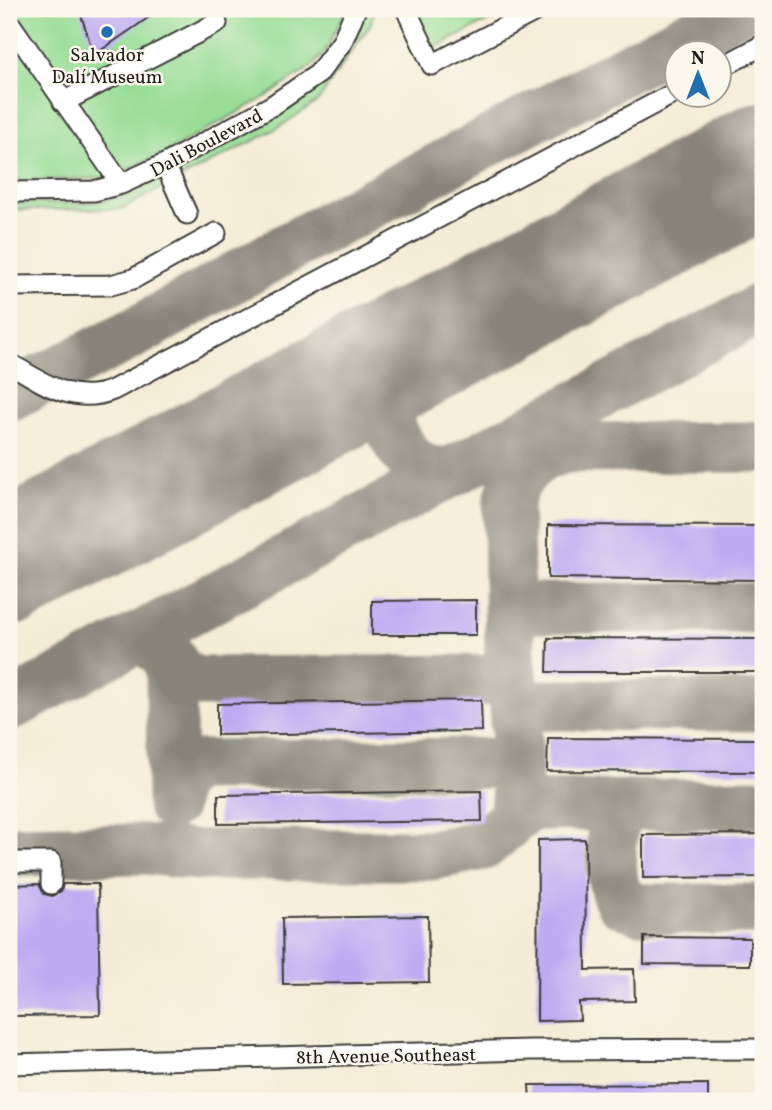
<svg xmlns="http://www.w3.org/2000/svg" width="772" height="1110" font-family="Vollkorn,serif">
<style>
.green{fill:#98dd96;stroke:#5a7c59;stroke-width:2}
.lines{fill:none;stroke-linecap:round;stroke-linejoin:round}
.taxiway{stroke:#888479;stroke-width:51}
.runway{stroke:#888479;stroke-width:124}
.building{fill:#bdacf2}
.minor-casing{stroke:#3c3b38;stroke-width:23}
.minor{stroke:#fff;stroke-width:19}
.poi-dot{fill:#1f6fb2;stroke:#fbf7ec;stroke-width:2.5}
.labels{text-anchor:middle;stroke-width:5;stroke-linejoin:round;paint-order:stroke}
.poi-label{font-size:19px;fill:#1c1c1c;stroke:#fbf7ec}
.street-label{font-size:19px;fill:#1c1c1c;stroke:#fbf7ec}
</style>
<rect width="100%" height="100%" fill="#fbf7ec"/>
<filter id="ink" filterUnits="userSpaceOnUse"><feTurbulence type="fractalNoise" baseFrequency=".0143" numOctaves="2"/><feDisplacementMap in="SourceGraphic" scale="14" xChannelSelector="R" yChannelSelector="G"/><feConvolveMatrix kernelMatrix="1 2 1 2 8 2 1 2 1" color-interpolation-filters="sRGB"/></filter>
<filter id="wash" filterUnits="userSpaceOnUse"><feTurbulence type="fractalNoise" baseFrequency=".00686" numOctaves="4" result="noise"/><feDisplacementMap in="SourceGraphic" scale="28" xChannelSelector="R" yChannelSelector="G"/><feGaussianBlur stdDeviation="1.57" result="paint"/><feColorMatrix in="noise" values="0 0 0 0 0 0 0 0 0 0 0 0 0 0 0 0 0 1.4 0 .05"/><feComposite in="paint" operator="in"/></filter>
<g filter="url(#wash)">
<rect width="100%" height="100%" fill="#f4ecd6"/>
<!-- green -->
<path class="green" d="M9,9H346L325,52L312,66L269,95L161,155L106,178L9,181Z
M366,9H375L370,25L318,101L278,128L121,209L9,210V203C41,202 78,207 110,199C157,187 311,104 339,66C352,49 359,28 366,9Z
M412,9H511L433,49Z"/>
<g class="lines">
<!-- taxiway -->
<path class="taxiway" d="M334,391L361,389L377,400C373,373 396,362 414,349
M9,396L134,333L300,241L739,9
M377,400C396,435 405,479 452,471
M535,448L763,447
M510,589L515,601L529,608H763
M155,647L166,656L171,671L172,804
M171,658L178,671L195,682L493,680L503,674L510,662
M9,706L763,307
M515,723L520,713L533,705L763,706
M172,790L186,770L197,765L498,763L507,759L515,746
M631,805L616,815C610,838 608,882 621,902L640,909H763
M513,817C521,794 516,689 510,662L508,506C514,473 536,453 569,448
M9,851L144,849L197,855H431L483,845L529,806L763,804"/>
<!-- runway -->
<path class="runway" d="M9,564L763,164"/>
</g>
<g id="blocks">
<!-- building -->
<path class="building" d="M79,9H161L94,55Z
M548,525L763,526V580L548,578Z
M476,600V635H372V601Z
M548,638L763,639V672H547Z
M481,700L482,731L217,735V704Z
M548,738L763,739V772L547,771Z
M481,791L482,821L218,824V795Z
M763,834V877L643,878V835Z
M585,839L586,970L634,969L635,1001L579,1002L580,1020L537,1021L538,840Z
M39,884L44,894L52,896L61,891L63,884H98L100,1015L11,1016L10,885Z
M428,916L429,982L283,984L282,918Z
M644,937L750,938V965L644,964Z
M708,1084V1101H530L529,1085Z"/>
</g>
</g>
<g filter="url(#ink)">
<use href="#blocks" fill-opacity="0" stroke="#3c3b38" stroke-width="2"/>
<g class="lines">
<defs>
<path id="minor" d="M406,9L432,65L539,9
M9,22L121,184
M720,68L763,45
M63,102L217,23
M165,164L187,214
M9,192L94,191L121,184L165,164L273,105L318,74L342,42L356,9
M9,286L111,285L133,279L216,233
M9,363C43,383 74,406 113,390L678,91
M9,862H51V884
M9,1064L531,1050L763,1049"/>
</defs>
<!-- minor casing -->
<use href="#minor" class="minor-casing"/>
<!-- minor -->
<use href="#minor" class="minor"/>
</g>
</g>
<!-- markers -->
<circle class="poi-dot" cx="107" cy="32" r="7"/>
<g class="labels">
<!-- poi labels -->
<g class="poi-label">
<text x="107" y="61">Salvador<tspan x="107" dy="22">Dalí Museum</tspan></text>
</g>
<!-- street labels -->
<g class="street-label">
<text transform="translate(206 142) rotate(-28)" y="7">Dali Boulevard</text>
<text transform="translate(386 1055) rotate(-1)" y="7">8th Avenue Southeast</text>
</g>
</g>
<!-- margin -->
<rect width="772" height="1110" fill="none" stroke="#fbf7ec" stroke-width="35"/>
<!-- north arrow -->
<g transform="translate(698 74)"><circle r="33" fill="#fbf7ec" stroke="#a29f99" stroke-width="2"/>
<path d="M0-5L12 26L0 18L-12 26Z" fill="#1f6fb2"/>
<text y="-10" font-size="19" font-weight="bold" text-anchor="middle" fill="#1c1c1c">N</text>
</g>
</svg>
